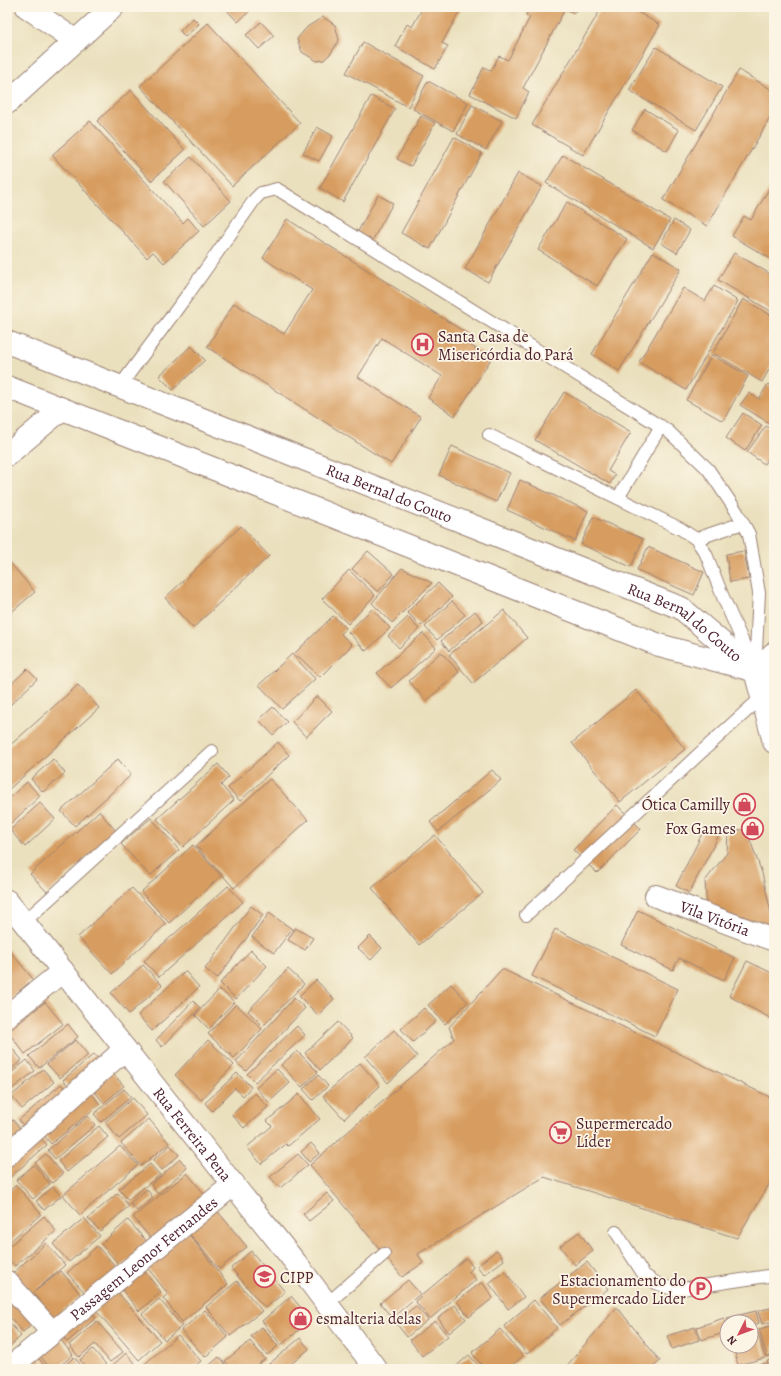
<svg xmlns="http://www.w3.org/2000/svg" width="781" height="1376" font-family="Alegreya,serif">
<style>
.building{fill:#d79c5f}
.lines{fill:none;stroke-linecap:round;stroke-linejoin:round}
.service-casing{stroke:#9a8074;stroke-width:14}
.minor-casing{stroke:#9a8074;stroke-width:24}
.tertiary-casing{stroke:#9a8074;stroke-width:24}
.service{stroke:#fff;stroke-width:12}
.minor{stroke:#fff;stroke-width:22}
.tertiary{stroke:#fff;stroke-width:22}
.labels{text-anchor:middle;stroke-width:3.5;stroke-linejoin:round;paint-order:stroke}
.poi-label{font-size:16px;fill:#4a1f2b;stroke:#fcf5e5;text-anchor:start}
.street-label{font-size:16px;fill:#4a1f2b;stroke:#fcf5e5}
</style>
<rect width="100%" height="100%" fill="#fcf5e5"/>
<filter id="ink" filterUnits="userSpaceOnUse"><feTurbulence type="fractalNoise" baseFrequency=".025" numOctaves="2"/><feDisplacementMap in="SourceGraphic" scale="8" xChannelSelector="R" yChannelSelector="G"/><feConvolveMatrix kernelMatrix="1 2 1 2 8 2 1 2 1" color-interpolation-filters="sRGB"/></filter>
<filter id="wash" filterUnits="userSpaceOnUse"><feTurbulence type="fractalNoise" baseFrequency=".012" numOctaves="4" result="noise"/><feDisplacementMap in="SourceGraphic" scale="16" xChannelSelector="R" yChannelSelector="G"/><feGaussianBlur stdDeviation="0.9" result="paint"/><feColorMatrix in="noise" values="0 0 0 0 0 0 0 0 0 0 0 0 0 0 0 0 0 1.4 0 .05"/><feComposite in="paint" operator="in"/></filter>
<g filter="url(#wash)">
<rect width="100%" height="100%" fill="#eae0bd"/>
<g id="blocks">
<!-- building -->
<path class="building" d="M224,7H254L238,22Z
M423,7H462L442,43L448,46L435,69L395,46L407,24L412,27Z
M530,7H578L574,13L565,9L523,88L529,92L516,118L470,94L484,67L491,71L499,56L508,60L530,17L526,15Z
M602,7H629L660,25L583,155L532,125Z
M323,17L335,25L339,40L331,53L324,60L317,61L302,52L297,39L307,27Z
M193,18L199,24L185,37L180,31Z
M261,22L274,36L259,49L246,35Z
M208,23L300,123L232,186L140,86Z
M363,42L424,76L408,107L346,73Z
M656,47L722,87L696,130L629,90Z
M739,70L774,91V111L707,226L663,200Z
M428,81L468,103L453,131L413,109Z
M131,90L185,150L151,181L97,121Z
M371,96L395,109L343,202L320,188Z
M472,105L502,121L486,150L457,134Z
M645,109L679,130L667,151L632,130Z
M421,116L435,123L411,166L397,159Z
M90,121L183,223L188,218L199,231L164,263L153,252L147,258L52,155Z
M317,127L333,136L319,161L303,153Z
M454,137L482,153L430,249L401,233Z
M563,155L670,220L653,248L546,183Z
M191,157L231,201L204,226L164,181Z
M518,173L542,186L488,282L465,269Z
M774,180V261L732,236L744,216L751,220Z
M378,195L393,203L371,243L356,235Z
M567,202L627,239L597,286L538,250Z
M287,219L471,336L467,343L491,359L455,416L428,398L442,376L382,338L358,377L421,417L391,464L207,347L234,303L284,334L312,290L263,258Z
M674,220L690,230L677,253L661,243Z
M653,252L681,269L619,371L592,354Z
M734,253L774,276V313L718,280Z
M714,286L738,301L686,390L639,362L683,288L705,301Z
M743,299L774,317V361L762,382L713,353Z
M191,346L205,360L173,390L159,376Z
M712,355L748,376L723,421L686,400Z
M768,384L774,388V426L740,405L749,393L759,399Z
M564,392L631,432L608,471L615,475L610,484L535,440Z
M743,413L762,425L745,451L726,438Z
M766,426L774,432V449L764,464L747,452Z
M452,446L510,473L496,502L439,475Z
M520,480L588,511L575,541L507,510Z
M593,517L643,539L631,567L581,544Z
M241,526L269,556L193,628L165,598Z
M648,547L704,572L694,595L637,570Z
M368,551L394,574L378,592L352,569Z
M744,551L749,579L730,582L726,554Z
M7,559L35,592L7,616Z
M402,568L432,583L392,623L372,603Z
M349,570L375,595L348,624L322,599Z
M438,583L452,597L421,626L407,612Z
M452,601L465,615L437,640L425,627Z
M372,609L390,628L366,651L348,632Z
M504,610L527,638L473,683L449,655Z
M475,611L483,621L449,651L441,641Z
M333,616L346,628L341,634L352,645L320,677L295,653Z
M408,617L419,629L399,648L388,636Z
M423,633L436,648L391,688L377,673Z
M441,652L459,672L426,701L409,681Z
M292,654L315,679L282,709L259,685Z
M27,669L37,679L7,708V688Z
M78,685L99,708L7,791V748Z
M636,690L685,749L620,802L572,743Z
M317,696L332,711L306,737L292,722Z
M273,707L287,722L273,735L259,720Z
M278,742L289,755L240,801L228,788Z
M53,759L65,773L43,792L31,779Z
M118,759L131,775L75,826L61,811Z
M218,764L229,777L221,785L234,800L183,847L157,819Z
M492,770L501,780L438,832L430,822Z
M270,779L308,820L234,888L196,846Z
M27,782L40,796L7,827V800Z
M40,803L55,819L25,847L10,830Z
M617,805L641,829L597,873L573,850Z
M99,811L116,831L48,893L30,874Z
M151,818L179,850L150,876L121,844Z
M705,828L719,835L689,893L676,886Z
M746,829L762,873L774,926V931L707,911L705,881L727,853L728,832Z
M435,835L483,893L419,945L372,888Z
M193,845L221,876L169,923L141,892Z
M228,886L243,902L159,977L144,961Z
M132,888L166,924L112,974L78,937Z
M251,906L263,915L218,978L205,969Z
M638,910L735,958L724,980L679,958L673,970L621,945Z
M269,913L292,929L274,953L252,937Z
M295,928L313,938L305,950L288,940Z
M555,929L678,989L655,1036L532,976Z
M370,936L382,948L371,960L358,948Z
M9,950L33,979L7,1002V952Z
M251,950L267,966L236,999L220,983Z
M747,961L774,974V1016L772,1019L729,996Z
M143,965L162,985L129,1014L111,993Z
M288,969L304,984L263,1026L248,1011Z
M502,969L774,1099V1176L737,1238L544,1177L418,1254L423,1263L402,1277L384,1254L310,1165L454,1039L449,1027Z
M185,971L199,987L152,1031L138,1015Z
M316,980L334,999L318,1015L299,996Z
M451,984L468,1002L445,1024L428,1005Z
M220,989L234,1002L209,1029L195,1015Z
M294,998L305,1008L246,1071L236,1062Z
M193,1001L200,1008L162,1047L156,1040Z
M45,1002L63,1024L25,1054L8,1032Z
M236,1004L262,1029L234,1058L208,1034Z
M424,1008L436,1021L413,1042L401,1029Z
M338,1022L353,1038L320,1070L305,1053Z
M68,1024L78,1037L39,1068L29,1056Z
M297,1026L305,1035L255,1082L247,1074Z
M394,1030L417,1056L388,1083L365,1057Z
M76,1040L88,1055L60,1078L47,1064Z
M208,1040L234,1065L201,1100L175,1075Z
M7,1042L22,1060L7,1073Z
M297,1051L318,1072L302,1087L281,1065Z
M94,1054L104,1067L74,1092L63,1080Z
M27,1060L35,1071L7,1093V1076Z
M360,1063L380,1086L344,1119L323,1096Z
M43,1069L54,1082L22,1109L11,1096Z
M277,1069L290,1083L269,1102L256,1088Z
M110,1070L124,1086L104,1103L91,1087Z
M237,1073L251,1087L243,1096L235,1088L212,1111L205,1103Z
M318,1075L328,1086L313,1100L303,1089Z
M61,1084L70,1095L28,1132L19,1120Z
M124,1089L131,1097L101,1122L94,1114Z
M89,1090L100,1104L51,1144L40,1131Z
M255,1093L268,1107L244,1128L232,1115Z
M299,1094L320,1119L288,1146L286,1144L261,1164L247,1147L272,1126L267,1121Z
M133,1098L147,1115L119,1139L105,1122Z
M88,1116L95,1125L55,1159L48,1150Z
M149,1119L169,1143L141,1166L121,1143Z
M13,1120L26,1135L7,1147V1125Z
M99,1126L108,1137L67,1172L58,1161Z
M37,1134L47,1145L7,1180V1159Z
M311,1143L320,1153L309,1162L301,1152Z
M170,1145L179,1155L162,1170L153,1160Z
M120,1146L138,1165L80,1215L63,1195Z
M46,1154L63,1174L52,1183L35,1163Z
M298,1154L308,1165L280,1188L270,1177Z
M180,1159L187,1168L158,1194L151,1185Z
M150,1164L160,1175L128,1200L119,1189Z
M34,1165L50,1184L33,1199L16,1180Z
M187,1173L206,1196L152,1240L133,1217Z
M16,1185L41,1214L7,1244V1193Z
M53,1187L61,1196L44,1210L36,1201Z
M147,1189L153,1198L137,1211L130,1203Z
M118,1193L129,1206L100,1231L88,1218Z
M327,1193L334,1201L309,1221L303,1214Z
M215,1208L247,1247L219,1269L187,1231Z
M44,1216L56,1231L15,1266L7,1257V1248Z
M84,1218L100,1236L69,1262L53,1244Z
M128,1220L149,1244L121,1267L101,1244Z
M187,1232L228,1284L182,1322L163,1298L168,1294L146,1266Z
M579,1232L593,1251L575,1265L560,1246Z
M46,1243L65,1265L34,1292L61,1271L81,1295L51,1321L11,1275Z
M97,1246L118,1269L87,1295L67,1273Z
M497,1250L504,1260L484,1275L477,1266Z
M251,1251L285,1292L265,1308L231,1268Z
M466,1258L473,1267L469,1272L476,1280L430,1319L415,1301Z
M587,1262L608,1289L560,1325L540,1298Z
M140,1266L161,1292L139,1311L118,1285Z
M505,1271L524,1297L508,1309L489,1283Z
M408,1280L420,1294L392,1318L380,1303Z
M237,1281L262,1311L230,1336L206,1307Z
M482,1282L493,1298L469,1317L457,1301Z
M114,1288L160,1341L139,1360L93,1307Z
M7,1290L35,1322L23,1332L7,1314Z
M291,1296L311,1320L281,1345L262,1321Z
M159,1299L182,1326L165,1340L142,1314Z
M534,1300L557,1328L527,1354L504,1326Z
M455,1305L466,1319L449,1333L438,1318Z
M416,1306L428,1320L407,1337L395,1322Z
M617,1307L660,1361L651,1369H564Z
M774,1307V1321L762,1324L758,1311Z
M88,1309L96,1318L67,1342L59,1333Z
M205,1310L228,1337L205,1357L181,1330Z
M756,1311L759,1323L751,1326V1322H729L727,1318Z
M724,1318L727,1327V1332L701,1340L697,1327Z
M7,1320L21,1336L7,1349Z
M97,1321L123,1352L110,1362L95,1344L79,1357L69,1345Z
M435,1321L448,1336L422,1356L410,1340Z
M774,1325V1355L767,1357L759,1329Z
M262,1327L278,1346L267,1355L251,1336Z
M695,1327L699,1340L672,1349L667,1336Z
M500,1329L523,1356L508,1369H485L472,1353Z
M55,1333L73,1355L56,1369H51L35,1350Z
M758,1333L765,1358L738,1365L733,1346H751V1335Z
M178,1335L201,1361L191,1369H139Z
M300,1338L309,1349L285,1369H263Z
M250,1341L265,1359L252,1369H231L225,1361Z
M93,1349L110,1369H88L80,1360Z
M32,1351L48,1369H11Z
M126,1353L135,1363L128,1369H114L112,1366Z
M469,1355L481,1369H453Z
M74,1357L84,1369H61Z
M219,1357L229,1369H205Z
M774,1359V1369H769L767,1361Z
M765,1363L767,1369H746Z"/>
</g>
</g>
<g filter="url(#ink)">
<use href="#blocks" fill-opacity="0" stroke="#9a8074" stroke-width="1"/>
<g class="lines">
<defs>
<path id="service" d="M120,386L191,290L255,199L261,193L277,189L668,431L708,469L737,512L749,534L759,593L755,670
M489,435L681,529L696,539L706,554L723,597L752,663
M618,498L661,426
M696,539L743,523
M526,915L698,755L762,697
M24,922L212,751
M616,1232L644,1275L656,1283L675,1290L774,1275
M328,1303L384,1254"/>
<g id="minor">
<path d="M27,7L76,41"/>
<path d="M7,455L62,409"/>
<path d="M755,671L774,677"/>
<path id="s1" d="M656,896L774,940"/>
<path id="s2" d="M7,901L299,1267L376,1369"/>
<path d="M7,1016L63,971"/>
<path d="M7,1155L125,1049"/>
<path d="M7,1282L52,1332"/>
<path id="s3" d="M8,1369L234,1184"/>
</g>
<g id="tertiary">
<path d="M7,103L113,7"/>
<path id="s4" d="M7,342L681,608L755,671"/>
<path d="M7,387L659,645L748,669"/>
<path d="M755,671L774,742"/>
<path d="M755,671L774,653"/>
</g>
</defs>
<!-- service casing -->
<use href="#service" class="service-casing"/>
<!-- minor casing -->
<use href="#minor" class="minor-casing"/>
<!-- tertiary casing -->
<use href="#tertiary" class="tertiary-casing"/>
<!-- service -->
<use href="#service" class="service"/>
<!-- minor -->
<use href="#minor" class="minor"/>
<!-- tertiary -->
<use href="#tertiary" class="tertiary"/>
</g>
</g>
<!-- icons -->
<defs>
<symbol id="hospital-ring" viewBox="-11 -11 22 22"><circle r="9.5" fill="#fcf5e5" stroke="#d1495b" stroke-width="1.5"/><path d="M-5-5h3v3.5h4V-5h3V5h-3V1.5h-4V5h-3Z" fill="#d1495b"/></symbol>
<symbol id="shop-ring" viewBox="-11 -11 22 22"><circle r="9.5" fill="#fcf5e5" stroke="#d1495b" stroke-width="1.5"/><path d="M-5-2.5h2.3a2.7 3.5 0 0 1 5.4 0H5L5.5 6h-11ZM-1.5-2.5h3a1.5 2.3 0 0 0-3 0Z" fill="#d1495b"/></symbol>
<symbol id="supermarket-ring" viewBox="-11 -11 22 22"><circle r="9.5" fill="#fcf5e5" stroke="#d1495b" stroke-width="1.5"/><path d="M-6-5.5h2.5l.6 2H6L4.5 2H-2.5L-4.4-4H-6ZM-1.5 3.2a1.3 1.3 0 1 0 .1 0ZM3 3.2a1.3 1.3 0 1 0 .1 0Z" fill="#d1495b"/></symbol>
<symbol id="school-ring" viewBox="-11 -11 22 22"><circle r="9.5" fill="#fcf5e5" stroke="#d1495b" stroke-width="1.5"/><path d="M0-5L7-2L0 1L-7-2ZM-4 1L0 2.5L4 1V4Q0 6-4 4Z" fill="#d1495b"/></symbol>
<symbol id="parking-ring" viewBox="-11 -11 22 22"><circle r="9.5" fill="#fcf5e5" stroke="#d1495b" stroke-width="1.5"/><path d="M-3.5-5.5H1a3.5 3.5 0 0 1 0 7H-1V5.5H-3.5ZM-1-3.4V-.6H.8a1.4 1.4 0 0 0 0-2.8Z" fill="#d1495b"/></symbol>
</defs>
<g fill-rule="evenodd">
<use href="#hospital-ring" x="410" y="332" width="25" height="25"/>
<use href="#shop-ring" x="732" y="792" width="25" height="25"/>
<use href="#shop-ring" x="740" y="816" width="25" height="25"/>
<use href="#supermarket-ring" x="548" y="1120" width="25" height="25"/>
<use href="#school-ring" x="252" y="1264" width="25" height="25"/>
<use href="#parking-ring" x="688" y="1276" width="25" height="25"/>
<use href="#shop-ring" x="288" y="1306" width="25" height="25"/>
</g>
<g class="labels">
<!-- poi labels -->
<g class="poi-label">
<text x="438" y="342">Santa Casa de<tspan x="438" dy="18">Misericórdia do Pará</tspan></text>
<text x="730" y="810" text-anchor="end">Ótica Camilly</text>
<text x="736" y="834" text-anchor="end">Fox Games</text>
<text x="576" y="1129">Supermercado<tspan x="576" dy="18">Líder</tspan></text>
<text x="280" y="1283">CIPP</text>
<text x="686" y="1286" text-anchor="end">Estacionamento do<tspan x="686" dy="18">Supermercado Lider</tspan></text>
<text x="316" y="1324">esmalteria delas</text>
</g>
<!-- street labels -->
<g class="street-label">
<text dy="6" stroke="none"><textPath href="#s4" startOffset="411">Rua Bernal do Couto</textPath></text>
<text dy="6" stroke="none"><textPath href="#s4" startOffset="735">Rua Bernal do Couto</textPath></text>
<text dy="6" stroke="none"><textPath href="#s1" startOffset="63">Vila Vitória</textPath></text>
<text dy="6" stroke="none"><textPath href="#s2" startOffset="298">Rua Ferreira Pena</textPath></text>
<text dy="6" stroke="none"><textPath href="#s3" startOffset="175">Passagem Leonor Fernandes</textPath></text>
</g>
</g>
<!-- margin -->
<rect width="781" height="1376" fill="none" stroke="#fcf5e5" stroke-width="24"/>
<!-- north arrow -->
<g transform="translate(739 1334) rotate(228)"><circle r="19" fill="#fcf5e5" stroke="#b59f9b"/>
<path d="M0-3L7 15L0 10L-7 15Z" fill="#d1495b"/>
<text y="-6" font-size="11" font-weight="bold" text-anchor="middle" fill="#4a1f2b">N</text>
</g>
</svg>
